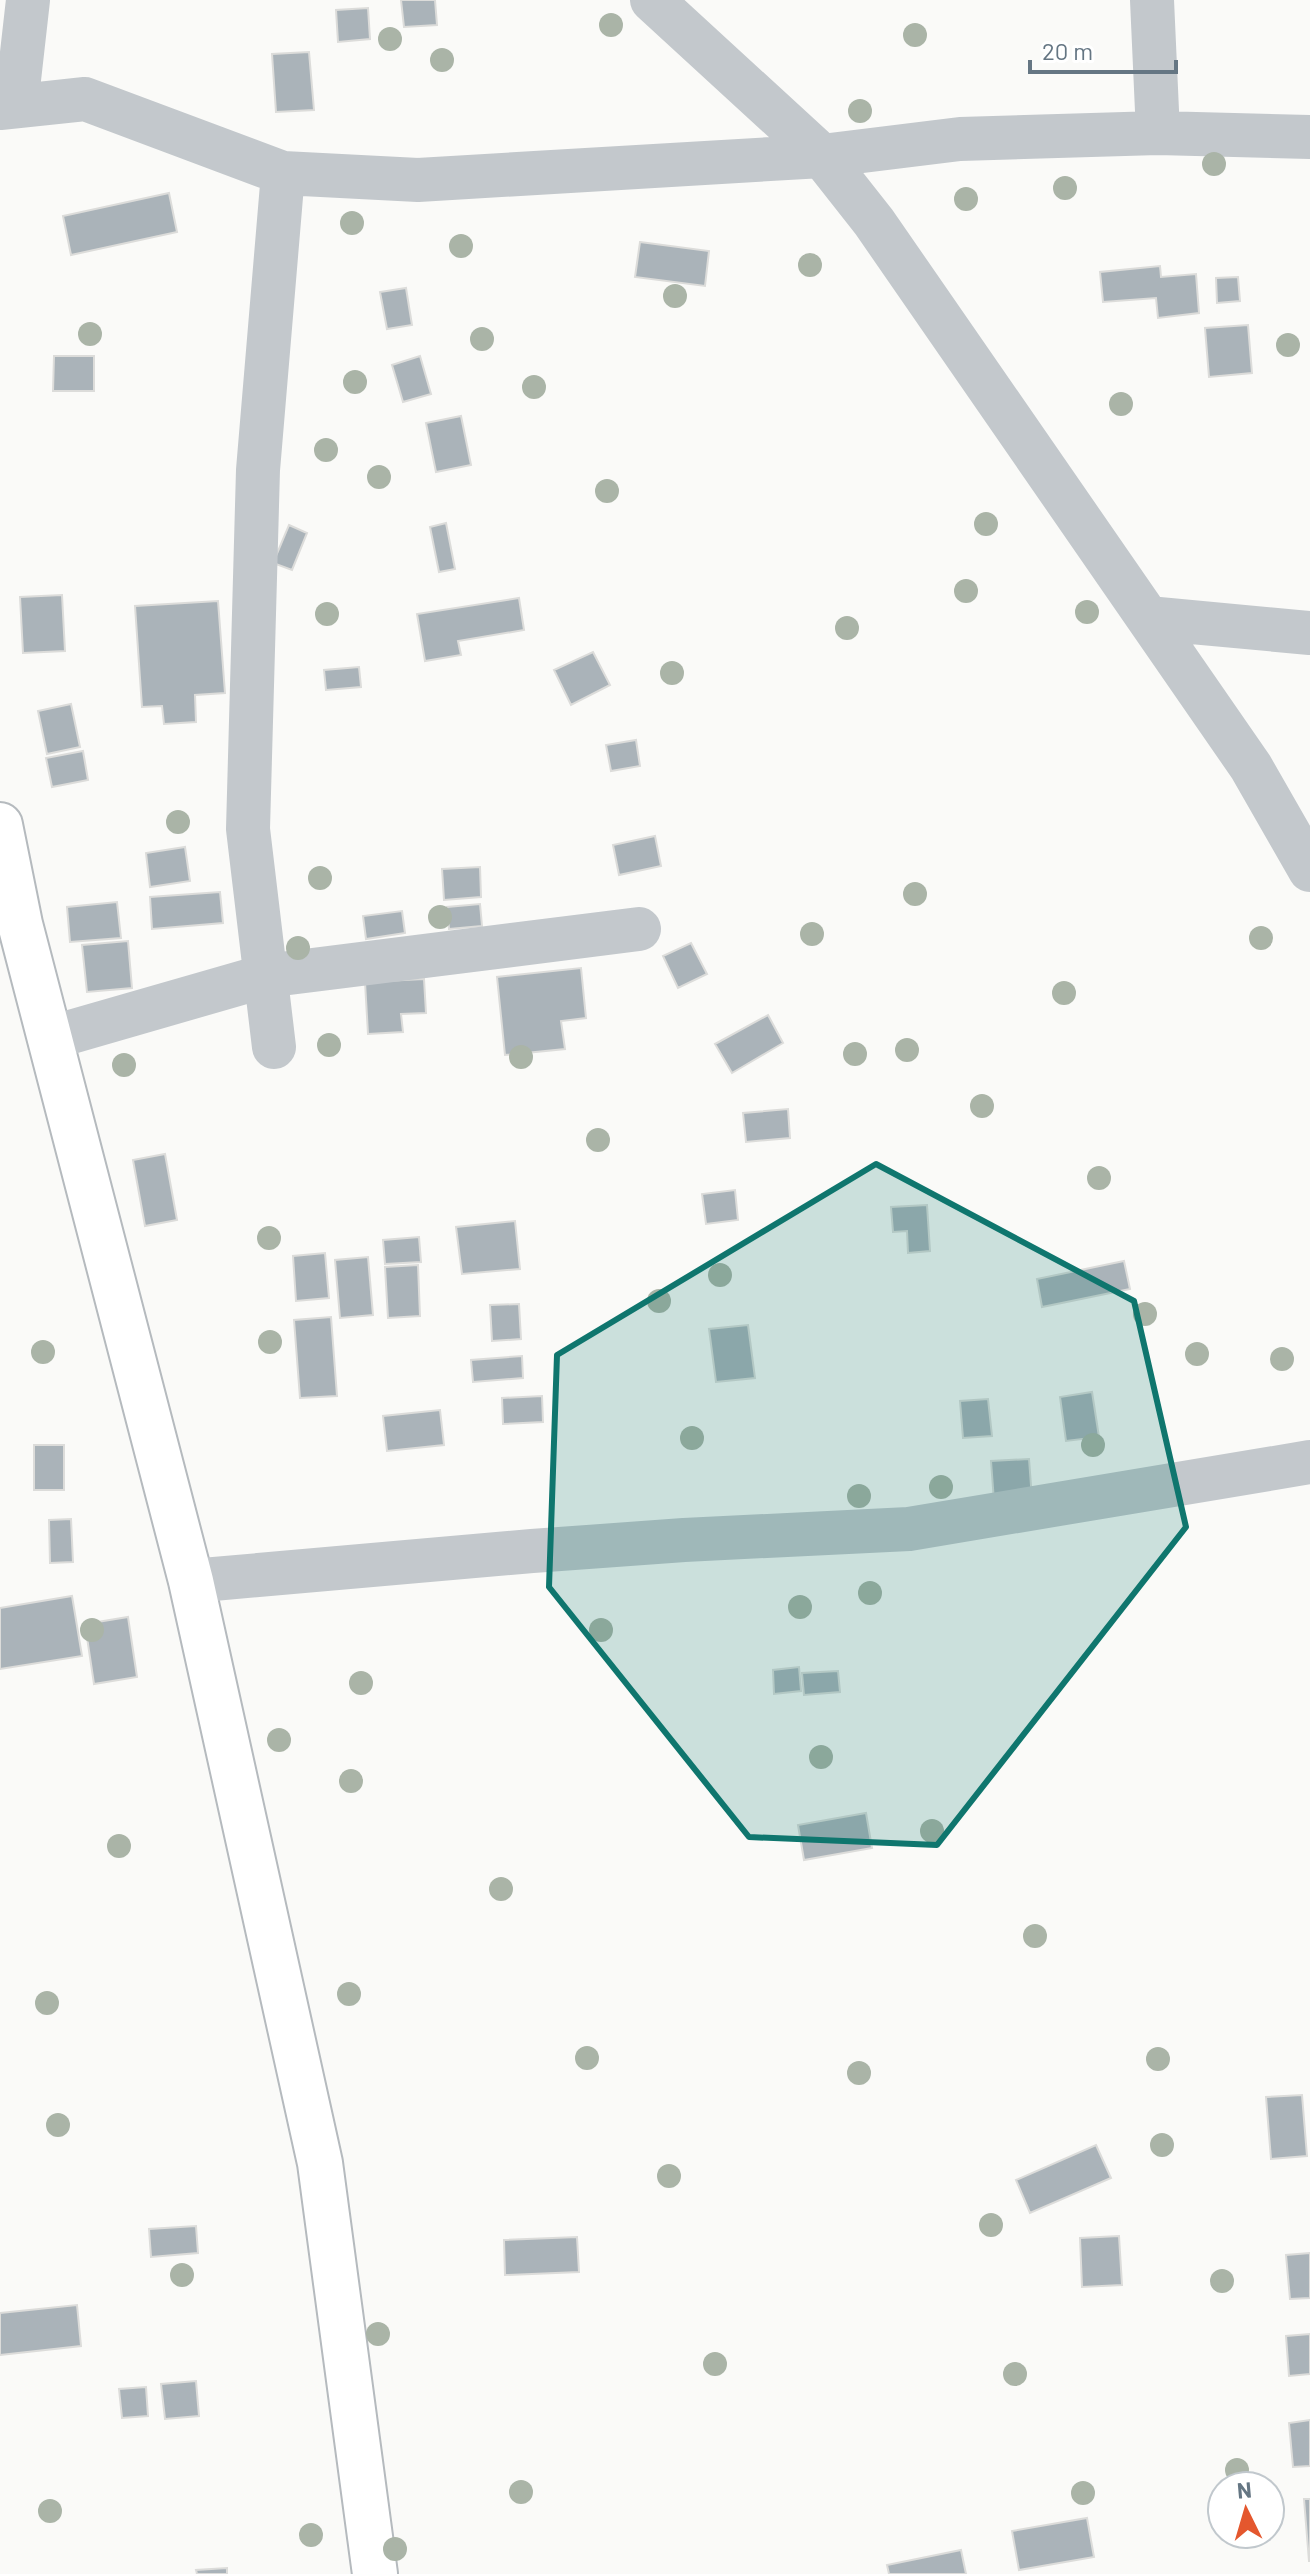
<svg xmlns="http://www.w3.org/2000/svg" width="1310" height="2574" font-family="Barlow,sans-serif">
<style>
.building{fill:#aab3b9;stroke:#dcdcda;stroke-width:2}
.lines{fill:none;stroke-linecap:round;stroke-linejoin:round}
.primary-casing{stroke:#b5babe;stroke-width:48}
.street{stroke:#c3c8cc;stroke-width:44}
.primary{stroke:#fff;stroke-width:44}
.tree{fill:#aab4a7}
.marked{fill:#0f766e;fill-opacity:0.2;stroke:#0f766e;stroke-width:6;stroke-linejoin:round}
</style>
<rect width="100%" height="100%" fill="#fafaf8"/>
<!-- building -->
<path class="building" d="M401,0H435L437,25L404,27Z
M368,8L370,39L338,42L336,10Z
M309,52L314,110L276,112L272,54Z
M169,193L177,232L71,255L63,216Z
M640,242L709,251L705,286L635,277Z
M1160,266L1161,277L1196,274L1199,313L1158,318L1156,298L1103,302L1100,272Z
M1238,277L1240,301L1217,303L1216,278Z
M406,288L412,325L387,329L380,292Z
M1248,325L1252,373L1209,377L1205,328Z
M54,356H94V391H53Z
M420,356L431,394L403,402L392,365Z
M461,416L471,465L436,472L426,423Z
M446,523L455,569L439,572L430,527Z
M289,525L307,533L292,570L273,563Z
M62,595L65,651L23,653L20,597Z
M519,598L524,630L458,641L461,655L425,661L417,614Z
M218,601L225,693L195,695L196,722L164,724L162,706L142,707L135,606Z
M593,652L610,685L571,705L554,670Z
M359,667L361,687L326,690L324,670Z
M71,704L80,747L47,754L38,711Z
M636,740L640,766L611,771L606,745Z
M83,751L88,780L52,787L46,758Z
M655,836L661,866L619,875L613,845Z
M185,847L190,881L150,887L146,853Z
M480,867L481,897L444,900L442,869Z
M220,892L223,923L152,929L150,897Z
M117,902L121,938L70,942L67,907Z
M480,904L482,926L449,929L447,907Z
M402,911L405,933L366,939L363,916Z
M128,941L132,988L87,992L82,945Z
M691,943L707,974L678,988L663,956Z
M581,968L586,1018L561,1021L565,1049L505,1055L497,977Z
M424,979L426,1013L401,1014L403,1032L368,1034L365,982Z
M768,1015L783,1043L732,1073L715,1044Z
M788,1109L790,1138L746,1142L743,1113Z
M165,1154L177,1220L145,1226L133,1160Z
M735,1190L738,1220L706,1224L702,1194Z
M927,1205L930,1251L908,1253L907,1231L893,1232L891,1207Z
M515,1221L520,1269L462,1274L456,1227Z
M419,1237L421,1262L385,1264L383,1240Z
M325,1253L329,1298L296,1301L293,1256Z
M368,1257L373,1315L340,1318L335,1260Z
M1124,1261L1130,1289L1042,1307L1037,1279Z
M418,1265L420,1316L388,1318L385,1267Z
M519,1304L521,1339L492,1341L490,1305Z
M331,1317L337,1396L300,1398L294,1320Z
M748,1325L755,1378L716,1382L709,1329Z
M522,1356L523,1378L473,1382L471,1360Z
M1092,1392L1099,1437L1066,1441L1060,1397Z
M542,1396L543,1422L503,1424L502,1398Z
M988,1399L992,1436L963,1438L960,1401Z
M440,1410L444,1445L387,1451L383,1416Z
M34,1445H64V1490H34Z
M1029,1459L1032,1499L994,1501L991,1461Z
M71,1519L73,1562L50,1563L49,1520Z
M72,1596L82,1656L0,1669V1608Z
M128,1617L137,1677L94,1684L85,1624Z
M799,1667L801,1691L774,1694L773,1670Z
M838,1671L840,1692L804,1695L802,1673Z
M866,1813L872,1848L804,1860L798,1825Z
M1302,2095L1307,2156L1271,2159L1266,2097Z
M1096,2145L1111,2178L1030,2213L1016,2180Z
M196,2226L198,2253L151,2257L149,2229Z
M1119,2236L1122,2285L1082,2287L1080,2238Z
M577,2237L579,2272L505,2275L504,2240Z
M1310,2253V2298L1290,2299L1286,2255Z
M77,2305L81,2346L0,2355V2313Z
M1310,2334V2374L1289,2376L1286,2336Z
M196,2381L199,2416L165,2419L161,2384Z
M146,2387L148,2416L122,2418L119,2389Z
M1310,2420V2466L1293,2467L1289,2423Z
M1304,2499H1310V2561H1309Z
M1087,2518L1094,2557L1019,2570L1012,2531Z
M961,2550L966,2574H889L887,2565Z
M227,2568V2574H197L196,2570Z"/>
<g class="lines">
<defs>
<path id="primary" d="M0,825L20,924L191,1581L320,2163L375,2574"/>
</defs>
<!-- primary casing -->
<use href="#primary" class="primary-casing"/>
<!-- street -->
<path class="street" d="M652,0L822,156L874,222L1251,767L1310,870
M1152,0L1158,133
M16,106L28,0
M0,108L85,99L283,173L418,180L822,156L960,139L1158,133L1310,137
M1148,618L1310,633
M50,1038L265,976L639,929
M274,1047L248,829L258,470L283,173
M191,1581L532,1551L684,1540L909,1529L1310,1462"/>
<!-- primary -->
<use href="#primary" class="primary"/>
</g>
<!-- trees -->
<g class="tree">
<circle cx="611" cy="25" r="12"/>
<circle cx="915" cy="35" r="12"/>
<circle cx="390" cy="39" r="12"/>
<circle cx="442" cy="60" r="12"/>
<circle cx="860" cy="111" r="12"/>
<circle cx="1214" cy="164" r="12"/>
<circle cx="1065" cy="188" r="12"/>
<circle cx="966" cy="199" r="12"/>
<circle cx="352" cy="223" r="12"/>
<circle cx="461" cy="246" r="12"/>
<circle cx="810" cy="265" r="12"/>
<circle cx="675" cy="296" r="12"/>
<circle cx="90" cy="334" r="12"/>
<circle cx="482" cy="339" r="12"/>
<circle cx="1288" cy="345" r="12"/>
<circle cx="355" cy="382" r="12"/>
<circle cx="534" cy="387" r="12"/>
<circle cx="1121" cy="404" r="12"/>
<circle cx="326" cy="450" r="12"/>
<circle cx="379" cy="477" r="12"/>
<circle cx="607" cy="491" r="12"/>
<circle cx="986" cy="524" r="12"/>
<circle cx="966" cy="591" r="12"/>
<circle cx="1087" cy="612" r="12"/>
<circle cx="327" cy="614" r="12"/>
<circle cx="847" cy="628" r="12"/>
<circle cx="672" cy="673" r="12"/>
<circle cx="178" cy="822" r="12"/>
<circle cx="320" cy="878" r="12"/>
<circle cx="915" cy="894" r="12"/>
<circle cx="440" cy="917" r="12"/>
<circle cx="812" cy="934" r="12"/>
<circle cx="1261" cy="938" r="12"/>
<circle cx="298" cy="948" r="12"/>
<circle cx="1064" cy="993" r="12"/>
<circle cx="329" cy="1045" r="12"/>
<circle cx="907" cy="1050" r="12"/>
<circle cx="855" cy="1054" r="12"/>
<circle cx="521" cy="1057" r="12"/>
<circle cx="124" cy="1065" r="12"/>
<circle cx="982" cy="1106" r="12"/>
<circle cx="598" cy="1140" r="12"/>
<circle cx="1099" cy="1178" r="12"/>
<circle cx="269" cy="1238" r="12"/>
<circle cx="720" cy="1275" r="12"/>
<circle cx="659" cy="1301" r="12"/>
<circle cx="1145" cy="1314" r="12"/>
<circle cx="270" cy="1342" r="12"/>
<circle cx="43" cy="1352" r="12"/>
<circle cx="1197" cy="1354" r="12"/>
<circle cx="1282" cy="1359" r="12"/>
<circle cx="692" cy="1438" r="12"/>
<circle cx="1093" cy="1445" r="12"/>
<circle cx="941" cy="1487" r="12"/>
<circle cx="859" cy="1496" r="12"/>
<circle cx="870" cy="1593" r="12"/>
<circle cx="800" cy="1607" r="12"/>
<circle cx="92" cy="1630" r="12"/>
<circle cx="601" cy="1630" r="12"/>
<circle cx="361" cy="1683" r="12"/>
<circle cx="279" cy="1740" r="12"/>
<circle cx="821" cy="1757" r="12"/>
<circle cx="351" cy="1781" r="12"/>
<circle cx="932" cy="1831" r="12"/>
<circle cx="119" cy="1846" r="12"/>
<circle cx="501" cy="1889" r="12"/>
<circle cx="1035" cy="1936" r="12"/>
<circle cx="349" cy="1994" r="12"/>
<circle cx="47" cy="2003" r="12"/>
<circle cx="587" cy="2058" r="12"/>
<circle cx="1158" cy="2059" r="12"/>
<circle cx="859" cy="2073" r="12"/>
<circle cx="58" cy="2125" r="12"/>
<circle cx="1162" cy="2145" r="12"/>
<circle cx="669" cy="2176" r="12"/>
<circle cx="991" cy="2225" r="12"/>
<circle cx="182" cy="2275" r="12"/>
<circle cx="1222" cy="2281" r="12"/>
<circle cx="378" cy="2334" r="12"/>
<circle cx="715" cy="2364" r="12"/>
<circle cx="1015" cy="2374" r="12"/>
<circle cx="1237" cy="2470" r="12"/>
<circle cx="521" cy="2492" r="12"/>
<circle cx="1083" cy="2493" r="12"/>
<circle cx="50" cy="2511" r="12"/>
<circle cx="311" cy="2535" r="12"/>
<circle cx="395" cy="2549" r="12"/>
</g>
<!-- marked area -->
<path class="marked" d="M876,1164L1134,1301L1186,1527L937,1845L749,1837L549,1587L557,1355Z"/>
<!-- north arrow -->
<g transform="translate(1246 2510) rotate(355)"><circle r="38" fill="#ffffff" stroke="#c1c8cd" stroke-width="2"/>
<path d="M0-6L14 30L0 20L-14 30Z" fill="#e4572e"/>
<text y="-12" font-size="22" font-weight="bold" text-anchor="middle" fill="#657683">N</text>
</g>
<!-- scale -->
<path d="M1030 60v12h146v-12" fill="none" stroke="#657683" stroke-width="4"/>
<text x="1042" y="60" font-size="24" fill="#657683" stroke="#ffffff" stroke-width="6" paint-order="stroke">20 m</text>
</svg>
